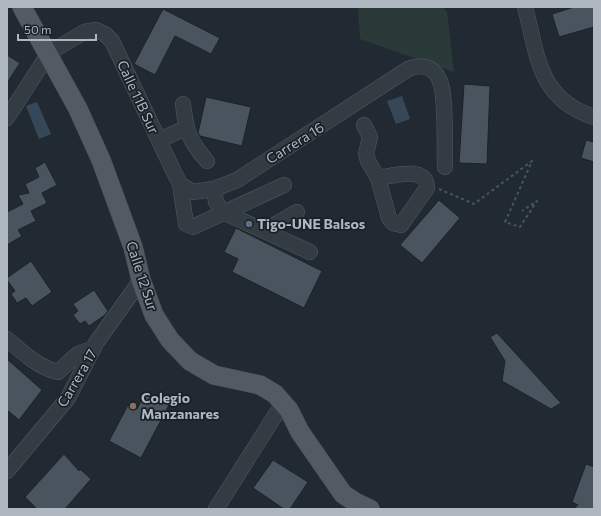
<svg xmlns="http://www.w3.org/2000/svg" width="601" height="516" font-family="Commissioner,sans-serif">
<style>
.green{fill:#293a38}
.water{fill:#364858}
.building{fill:#49545e;stroke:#1b2329}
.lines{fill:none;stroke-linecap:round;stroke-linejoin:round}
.minor-casing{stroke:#515a61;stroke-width:16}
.major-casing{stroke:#3d454d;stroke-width:20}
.path{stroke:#465757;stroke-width:2;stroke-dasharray:3 3;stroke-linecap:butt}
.minor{stroke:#343c43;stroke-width:15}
.major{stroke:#525b63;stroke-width:19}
.service-dot{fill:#5c6f8a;stroke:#192127;stroke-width:1.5}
.education-dot{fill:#8d6e63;stroke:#192127;stroke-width:1.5}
.labels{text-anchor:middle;stroke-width:3.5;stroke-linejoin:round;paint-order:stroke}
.street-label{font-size:14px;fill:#aeb7c0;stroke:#192127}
.poi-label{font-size:14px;font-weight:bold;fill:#aeb7c0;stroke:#192127;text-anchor:start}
</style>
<rect width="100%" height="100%" fill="#212a32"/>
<!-- green -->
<path class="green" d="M358,7H443L447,12L454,72L360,39Z"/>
<!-- water -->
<path class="water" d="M402,96L410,119L396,124L387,101Z
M37,102L51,134L39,139L26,106Z"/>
<!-- building -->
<path class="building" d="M574,7H594V27L559,37L552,14Z
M163,9L220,38L211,54L175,36L155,75L134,64Z
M7,55L20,63L7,83Z
M464,84L490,86L487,164L459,163Z
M206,97L251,107L242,146L200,136L198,133Z
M586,140L594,142V162L581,158Z
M45,162L57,185L42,193L47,203L31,211L36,221L18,230L22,236L7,245V212L23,204L18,195L29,193L25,184L39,177L35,168Z
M439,200L460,218L422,263L400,245Z
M236,228L322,271L304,308L232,272L238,259L224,252Z
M31,261L52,292L32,306L26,298L17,303L11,294L15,291L7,280V278Z
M94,290L108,311L105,315L89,326L85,321L80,324L73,315L78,311L73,304Z
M497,333L561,403L551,409L502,381L505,361L490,337Z
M7,359L42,390L19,420L7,410Z
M146,391L170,403L141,458L109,441L128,405L137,409Z
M64,454L79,471L80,469L91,479L65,509H37L25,497Z
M273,460L308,482L290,509H284L253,488Z
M586,464L594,467V509H573L578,505L572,502Z"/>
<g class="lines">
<defs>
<path id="minor" d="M525,7C538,56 538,99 594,117
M183,104C186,130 188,140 207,161
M7,118L49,53L84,32L96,30L105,34L112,41L172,168L180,184L192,192L214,189L237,180L408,69C420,64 433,66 439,79C447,94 444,147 445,167
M364,125L370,137L366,154L368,161L378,178L389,218L393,223L401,225L427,188C428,165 391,176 378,178
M159,140L186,128
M180,184L186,224L193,227L284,185
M214,189L216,202L223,212L310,252
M264,231L297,212
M7,339C22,352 39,368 58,372C70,362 77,350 93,350
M7,471L68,398L96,343L141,280
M216,509L283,403"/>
<path id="major" d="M22,7L78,109L101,160L133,247L141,280L154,315L170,340L190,361L214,375L260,385L275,394L289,410L300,432L343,494L355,502L370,509"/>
</defs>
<!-- minor casing -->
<use href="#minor" class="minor-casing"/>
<!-- major casing -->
<use href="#major" class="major-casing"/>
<!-- path -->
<path class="path" d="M439,189L474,204L532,161L505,222L520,227L537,201L522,211"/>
<!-- minor -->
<use href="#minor" class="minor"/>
<!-- major -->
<use href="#major" class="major"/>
</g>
<!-- markers -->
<circle class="service-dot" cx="249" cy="224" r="4"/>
<circle class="education-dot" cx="133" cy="406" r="4"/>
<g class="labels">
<!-- street labels -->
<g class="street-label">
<text transform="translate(138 97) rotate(65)" y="5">Calle 11B Sur</text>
<text transform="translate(295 143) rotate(-32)" y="5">Carrera 16</text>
<text transform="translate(142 276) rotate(72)" y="5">Calle 12 Sur</text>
<text transform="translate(77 378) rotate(-60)" y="5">Carrera 17</text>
</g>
<!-- poi labels -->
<g class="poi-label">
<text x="257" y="229">Tigo-UNE Balsos</text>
<text x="141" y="403">Colegio<tspan x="141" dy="16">Manzanares</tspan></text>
</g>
</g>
<!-- border -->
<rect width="601" height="516" fill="none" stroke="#aeb7c0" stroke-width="16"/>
<!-- scale -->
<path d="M18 34v6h78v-6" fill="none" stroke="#aeb7c0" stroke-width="2"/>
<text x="24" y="34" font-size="12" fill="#aeb7c0" stroke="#192127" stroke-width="3" paint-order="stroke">50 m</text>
</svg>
